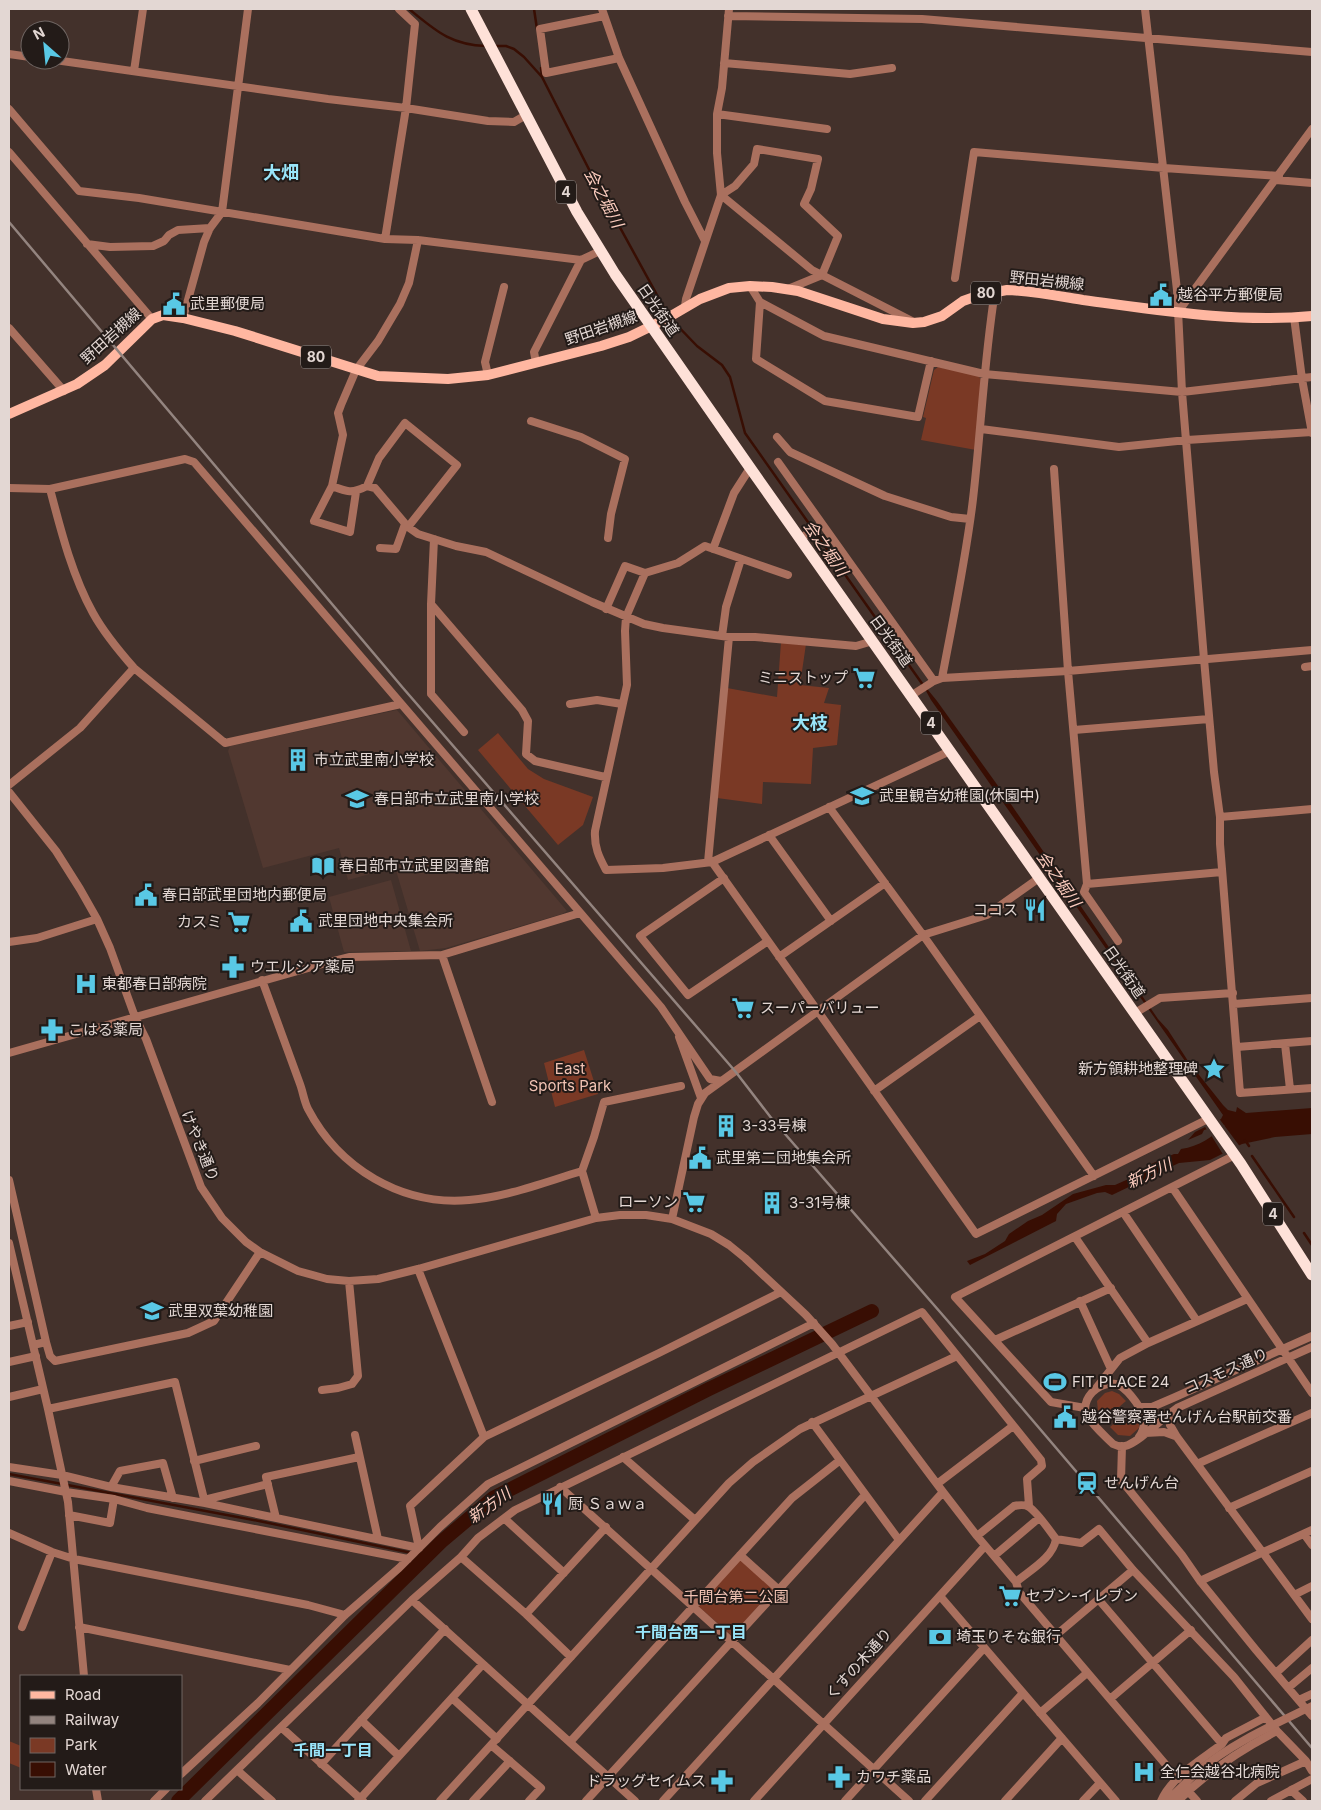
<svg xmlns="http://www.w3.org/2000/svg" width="1321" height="1810" font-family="Inter,'Noto Sans JP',sans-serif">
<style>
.built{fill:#513830}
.green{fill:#7a3925}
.water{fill:#380e03}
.pier{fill:#43312b}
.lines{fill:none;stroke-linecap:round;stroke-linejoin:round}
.stream{stroke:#380e03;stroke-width:2.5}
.river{stroke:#380e03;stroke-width:14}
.minor{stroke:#aa705e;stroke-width:8}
.major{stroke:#ffb7a1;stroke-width:10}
.highway{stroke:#fee1d8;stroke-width:11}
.rail{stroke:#93847f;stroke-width:2.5}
.minor-bridge{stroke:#aa705e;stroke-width:8}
.labels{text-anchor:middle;stroke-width:4;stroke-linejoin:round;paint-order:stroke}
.shield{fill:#231b18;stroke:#a99f9b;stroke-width:1}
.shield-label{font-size:14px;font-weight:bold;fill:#e3d7d3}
.street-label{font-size:15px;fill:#e3d7d3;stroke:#231b18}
.poi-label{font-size:15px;fill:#e3d7d3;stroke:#231b18;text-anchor:start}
.park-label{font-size:15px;fill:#f2c3b4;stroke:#231b18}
.water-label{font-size:16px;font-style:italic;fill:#fcccbe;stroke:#231b18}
.neighbourhood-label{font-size:16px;font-weight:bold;fill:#99e5fa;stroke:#231b18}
.quarter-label{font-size:18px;font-weight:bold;fill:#99e5fa;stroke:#231b18}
</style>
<rect width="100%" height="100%" fill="#43312b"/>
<!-- built -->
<path class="built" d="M397,710L567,911L562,914L446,948L420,951L395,867L348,880L339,848L263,868L228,751L230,746Z
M391,880L411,951L344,952L329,897Z"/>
<!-- green -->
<path class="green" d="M938,367L978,375L981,380L976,450L921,440L926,418L923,417L934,370Z
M781,642L806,644L800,685L829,688L824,703L841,705L837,745L813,748L811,784L763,782L762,804L717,798L727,688L777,697Z
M498,733L528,769L544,779L593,797L583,825L558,845L478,750Z
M584,1050L598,1094L555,1107L544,1063Z
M1112,1391L1119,1394L1126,1401L1104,1420L1098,1411L1097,1401L1105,1393Z
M1132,1408L1139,1416V1428L1130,1436L1118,1435L1110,1427Z
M741,1558L774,1588L732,1636L698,1606Z
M9,1741L21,1746V1768L9,1763Z"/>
<!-- water -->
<path class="water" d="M920,680L937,701L1006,797L1158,1019L1168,1030L1188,1061L1223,1105L1228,1110L1236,1112L1237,1107L1246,1113L1312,1108V1134L1275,1137L1242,1144L1210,1160L1179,1163L1112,1195L1105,1192L1097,1193L1066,1204L1057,1214L1056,1221L970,1265L967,1261L985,1254L1005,1241L1009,1234L1028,1221L1042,1215L1073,1194L1106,1185H1115L1133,1177L1151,1164L1174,1154H1178L1181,1149C1200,1146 1211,1138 1225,1125L1204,1130L1202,1134L1188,1140L1195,1132L1221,1119L1223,1115L931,700Z"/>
<!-- pier -->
<path class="pier" d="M1218,1117L1241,1148L1224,1156L1211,1135L1217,1130L1208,1132L1204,1125Z"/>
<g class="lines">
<!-- stream -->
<path class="stream" d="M409,9C435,30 450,45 486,46
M534,9L537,29
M494,46H506L514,49L524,57L542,77L600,191L668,315
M541,68L542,76
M671,319L697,346L722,365L730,377L745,433L923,685
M1245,1140L1249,1146
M1252,1156L1294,1217
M1304,1233L1312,1245
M9,1474L259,1521L412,1553
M417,1554L430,1555"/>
<!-- river -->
<path class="river" d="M178,1801L441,1542L493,1498L709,1389L872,1311"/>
<!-- minor -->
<path class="minor" d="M602,9L619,58L685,202L705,241
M1145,9L1177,290L1182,392L1204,659L1214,772L1220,817V844L1240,1093L1312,1088
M604,16L540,29L546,73L619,58
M728,16L922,19L1312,52
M9,54L30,57
M55,60L328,99L406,108L488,121L514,122L526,115
M724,63L850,74L892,68
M134,71L143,9
M9,109L79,191L139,198L385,239L418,240L581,260L600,251
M717,114L827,129
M9,152L152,319
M1276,180L1312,183
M385,239L406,108L415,24L399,9
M87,244L110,247L153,246L164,241L169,235L178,230L210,228
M955,278L974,152L1164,168L1279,176
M750,286L760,302L824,336L984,374L1182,392L1312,377
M788,289L822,275L838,236L804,204L811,189L818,159L757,149L754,164L735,186L721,195L812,270L822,275L912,321
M760,302L756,359L825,401L918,417L931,361
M685,306L686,299L721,195L717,153V114L722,88L729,9
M1178,312L1312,129
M1294,317L1302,379L1312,433
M183,318L204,242L210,228L222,212L248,9
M9,328L64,391
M536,363L534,352L581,260
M488,375L485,362L504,287
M531,421L581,437L625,459L611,514L608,538
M981,429L1119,447L1187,440L1312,432
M777,437L790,452L885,496L951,517L970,519
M778,462L934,681
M1054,469L1068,671L1087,884L1084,892L1118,941
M332,486C347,492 352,494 367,486L375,488L408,527L418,534L456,546L486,552L592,602L644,624L663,628L729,637H755L856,646L873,641
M367,486L379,458L405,423L457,465L408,527
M9,488L50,489L185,459L194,462L661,1007L710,1079L721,1081
M50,489C61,531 72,575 93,613C104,633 119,651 134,668L225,743L401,704
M356,492L350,532L314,521L332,486L343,435L338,413L341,405L356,370L378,341L400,304L409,283L418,240
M434,539L431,604L522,710L528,721L526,754L535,761L605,777
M800,539L821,524
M380,548L396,549L405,524
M713,549L734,493L750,468
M788,575L705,546L678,563L645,573L626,617L625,631L627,685L595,831C594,847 599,857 606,870L663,868L712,862L950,751
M431,604V694L464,732
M606,609L625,566L645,573
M722,636L726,607L741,559
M1305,667L1312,666
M942,678C953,619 966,559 973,499C981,430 984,360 995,291
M912,695L934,681L942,678L1068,671L1312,650
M570,704L597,700L622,704
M1074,730L1209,719
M9,785L80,728L134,668
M9,792L56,851L80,889L97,919L110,948L135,1017L146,1039L201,1187L222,1218L246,1242L260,1252L298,1271L327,1279L349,1281L378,1279L418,1269L596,1218L620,1215H646L672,1219L711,1234L729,1245L745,1258L806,1315L832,1344L943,1492L977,1536L1016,1582L1019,1592L1178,1779
M829,807L923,935L1094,1176
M1220,817L1312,809
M769,835L831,921
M708,862L729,637
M712,862L976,1234L1208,1119
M724,878L640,936L688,995L768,941
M1087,884L1222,872
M9,942L37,938L97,919
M442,955L492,1102
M779,957L885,883
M262,980C275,1015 287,1049 300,1084C303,1092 304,1101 308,1109C339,1168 401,1206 469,1200C507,1197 545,1182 582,1171
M1234,1004L1312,998
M1135,1013L1160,998L1233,993
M679,1037L701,1098
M1285,1044L1290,1089
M1237,1047L1312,1041
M9,1053L326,963L350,957L442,955L580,913
M874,1091L980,1016
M9,1180L46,1342
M1172,1187L1312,1393
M1123,1212L1197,1321
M596,1218L582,1171L594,1137L604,1102L681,1086
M672,1219L694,1117L698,1104L705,1093L923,935L987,915L1039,878
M1075,1237L1148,1343
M9,1243L48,1409L68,1502L84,1676
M418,1269L484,1437
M1080,1301L1111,1369
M9,1326L28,1322
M995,1340L1111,1288
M33,1345L46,1342L50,1356L55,1361L188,1333L214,1321L260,1252
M9,1362L36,1356
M1097,1387L1120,1358L1148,1343L1247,1299
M322,1390L338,1388L352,1384L358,1376L349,1281
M9,1397L43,1389
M1140,1407H1152L1173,1398L1312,1336
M1085,1408L1051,1402L955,1297L1235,1155
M48,1409L175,1382L205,1503
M1168,1414L1170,1425L1177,1437L1312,1619
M812,1422L899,1540
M1145,1433L1164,1432L1175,1436
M355,1435L378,1539
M1139,1437C1142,1433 1144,1428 1144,1422C1145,1411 1129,1391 1119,1385C1107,1380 1092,1389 1087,1400C1085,1405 1084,1411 1087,1415C1093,1426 1104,1435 1113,1444C1117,1446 1120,1447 1125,1446C1137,1444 1165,1416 1177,1408L1312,1347
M1122,1446L1121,1480L1182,1555L1200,1581L1256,1650L1312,1716
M623,1457L695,1520
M194,1461L256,1446
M1197,1464L1312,1413
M9,1467L62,1475L111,1487L205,1503L419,1548
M9,1481L66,1492L114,1499L147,1508L408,1559
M937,1484L1013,1426
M111,1487L120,1471L163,1463L173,1498
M560,1487L909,1801
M204,1500L268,1484
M1229,1508L1312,1471
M69,1515L110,1523L114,1499
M276,1518L266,1477L359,1457
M505,1519L564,1573
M9,1533L52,1552L74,1559L308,1605L345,1615
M1304,1534L1312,1545
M977,1536L1014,1506C1019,1505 1025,1504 1029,1507C1038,1513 1049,1530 1056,1539C1053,1558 1030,1570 1016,1582
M1056,1539L1081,1543L1099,1529L1133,1570L1234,1677L1277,1731L1306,1761
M419,1548L410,1506L484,1437L659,1353L781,1292
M740,1555L779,1590
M994,1556L1039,1518
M461,1557L526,1614L571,1657
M1200,1581L1312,1530
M1294,1595L1312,1586
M940,1596L1116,1801
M412,1600L635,1801
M1099,1600L1222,1744
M526,1614L606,1527
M22,1627L52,1552
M79,1627L290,1670
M1055,1636L1133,1570
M1276,1673L1312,1640
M1288,1688L1312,1668
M452,1698L497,1739
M1110,1699L1191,1630
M1299,1700L1312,1694
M1040,1713L1087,1673
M361,1720L399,1756
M282,1728L363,1801
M570,1742L792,1498L839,1461
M491,1745L541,1788L529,1801
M321,1764L445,1629
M237,1770L272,1801
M181,1774L258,1703L345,1615L399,1568L440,1527L488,1484L814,1323
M96,1789L98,1801
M1291,1790L1303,1801
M1188,1791L1197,1801
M154,1801L166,1789
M205,1801L412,1600L461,1557L478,1538L515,1510L922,1312L1041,1460L1042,1466L1027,1479L1029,1506
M358,1801L483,1664
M440,1801L729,1483L753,1462L800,1429L957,1356
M473,1801L510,1761
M586,1801L865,1495
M663,1801L943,1492
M754,1801L985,1546
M845,1801L984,1648
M925,1801L1023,1693
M1005,1801L1062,1738
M1083,1801L1100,1783
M1161,1801C1172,1776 1201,1760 1222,1744L1226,1738L1266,1717
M1167,1801L1197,1772
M1178,1801C1207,1772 1240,1750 1277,1731
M1235,1801L1257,1783L1306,1761L1312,1771
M1271,1801L1312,1779"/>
<!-- major -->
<path class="major" d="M9,414L77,384L105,365L152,319L163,315L183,318L235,331L378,376L448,379L488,375L601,346L629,337L664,320L700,299L729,288L750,286L772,287L798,291L883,319L913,323L924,322L942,316L963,301L980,295L1007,290C1032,291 1058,296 1083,300C1159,310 1235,323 1312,316"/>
<!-- highway -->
<path class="highway" d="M471,9L577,212L615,274L746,462L1241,1164L1312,1275"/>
<!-- rail -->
<path class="rail" d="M9,222L403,688L735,1071L772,1119L947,1320L1312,1748"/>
<!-- minor-bridge -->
<path class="minor-bridge" d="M1197,1772C1232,1743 1271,1726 1312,1706"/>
</g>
<!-- icons -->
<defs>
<symbol id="civic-bare" viewBox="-9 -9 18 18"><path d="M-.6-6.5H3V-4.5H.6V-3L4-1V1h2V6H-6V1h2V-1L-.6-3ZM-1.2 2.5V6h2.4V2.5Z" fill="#59c8e5" stroke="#231b18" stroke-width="2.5" paint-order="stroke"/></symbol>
<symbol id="supermarket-bare" viewBox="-9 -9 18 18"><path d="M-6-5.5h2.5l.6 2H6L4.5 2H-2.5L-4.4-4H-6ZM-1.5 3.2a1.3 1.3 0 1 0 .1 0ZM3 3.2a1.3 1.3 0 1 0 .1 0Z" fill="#59c8e5" stroke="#231b18" stroke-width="2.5" paint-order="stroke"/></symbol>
<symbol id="building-bare" viewBox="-9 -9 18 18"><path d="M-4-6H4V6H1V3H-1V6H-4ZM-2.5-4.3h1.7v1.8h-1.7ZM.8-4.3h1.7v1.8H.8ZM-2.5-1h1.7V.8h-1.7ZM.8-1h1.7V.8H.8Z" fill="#59c8e5" stroke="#231b18" stroke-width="2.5" paint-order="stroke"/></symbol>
<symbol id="school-bare" viewBox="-9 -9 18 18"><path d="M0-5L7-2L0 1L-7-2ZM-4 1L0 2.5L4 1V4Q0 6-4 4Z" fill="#59c8e5" stroke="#231b18" stroke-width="2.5" paint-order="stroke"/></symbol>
<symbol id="library-bare" viewBox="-9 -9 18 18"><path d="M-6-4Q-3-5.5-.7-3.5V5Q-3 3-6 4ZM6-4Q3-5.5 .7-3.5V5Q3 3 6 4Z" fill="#59c8e5" stroke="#231b18" stroke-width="2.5" paint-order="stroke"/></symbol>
<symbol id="restaurant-bare" viewBox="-9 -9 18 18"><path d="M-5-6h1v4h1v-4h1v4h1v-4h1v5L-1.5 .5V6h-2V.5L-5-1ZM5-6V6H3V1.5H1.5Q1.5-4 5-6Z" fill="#59c8e5" stroke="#231b18" stroke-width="2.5" paint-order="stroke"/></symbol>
<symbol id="pharmacy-bare" viewBox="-9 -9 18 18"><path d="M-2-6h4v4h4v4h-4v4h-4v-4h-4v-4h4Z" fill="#59c8e5" stroke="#231b18" stroke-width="2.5" paint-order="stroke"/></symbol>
<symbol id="hospital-bare" viewBox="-9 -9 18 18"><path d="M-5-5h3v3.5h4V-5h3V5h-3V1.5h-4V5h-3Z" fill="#59c8e5" stroke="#231b18" stroke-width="2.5" paint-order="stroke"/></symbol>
<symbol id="sight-bare" viewBox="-9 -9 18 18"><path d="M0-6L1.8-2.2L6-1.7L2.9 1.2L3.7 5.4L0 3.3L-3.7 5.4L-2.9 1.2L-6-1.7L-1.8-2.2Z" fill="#59c8e5" stroke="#231b18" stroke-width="2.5" paint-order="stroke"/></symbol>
<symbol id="stadium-bare" viewBox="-9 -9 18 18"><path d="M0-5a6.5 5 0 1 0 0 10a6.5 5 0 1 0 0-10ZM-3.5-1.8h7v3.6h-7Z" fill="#59c8e5" stroke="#231b18" stroke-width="2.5" paint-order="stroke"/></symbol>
<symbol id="station-bare" viewBox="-9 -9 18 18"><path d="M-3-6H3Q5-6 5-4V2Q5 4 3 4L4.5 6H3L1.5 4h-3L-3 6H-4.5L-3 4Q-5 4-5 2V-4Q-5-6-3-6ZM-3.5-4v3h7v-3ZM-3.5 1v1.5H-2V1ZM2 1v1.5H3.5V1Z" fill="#59c8e5" stroke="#231b18" stroke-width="2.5" paint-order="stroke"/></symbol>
<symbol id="bank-bare" viewBox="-9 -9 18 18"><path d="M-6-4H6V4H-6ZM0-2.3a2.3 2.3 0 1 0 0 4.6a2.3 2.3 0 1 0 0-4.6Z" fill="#59c8e5" stroke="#231b18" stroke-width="2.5" paint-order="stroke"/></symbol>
</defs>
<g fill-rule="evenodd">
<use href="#civic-bare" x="1145" y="279" width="32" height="32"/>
<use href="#civic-bare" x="158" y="288" width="32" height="32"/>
<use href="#supermarket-bare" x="848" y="662" width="32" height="32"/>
<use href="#building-bare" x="282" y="744" width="32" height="32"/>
<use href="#school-bare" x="846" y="780" width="32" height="32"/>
<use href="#school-bare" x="341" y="783" width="32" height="32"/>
<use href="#library-bare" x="307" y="850" width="32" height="32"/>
<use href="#civic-bare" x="130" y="879" width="32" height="32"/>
<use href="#restaurant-bare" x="1019" y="894" width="32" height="32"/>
<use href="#civic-bare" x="285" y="905" width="32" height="32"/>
<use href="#supermarket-bare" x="223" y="906" width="32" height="32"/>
<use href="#pharmacy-bare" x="217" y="951" width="32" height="32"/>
<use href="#hospital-bare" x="70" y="968" width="32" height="32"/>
<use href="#supermarket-bare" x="727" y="992" width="32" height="32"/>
<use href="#pharmacy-bare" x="36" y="1014" width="32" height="32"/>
<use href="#sight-bare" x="1198" y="1053" width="32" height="32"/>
<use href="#building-bare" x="710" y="1110" width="32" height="32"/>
<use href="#civic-bare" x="684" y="1142" width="32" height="32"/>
<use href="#supermarket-bare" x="678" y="1186" width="32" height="32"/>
<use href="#building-bare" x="756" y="1187" width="32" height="32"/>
<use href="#school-bare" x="136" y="1295" width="32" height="32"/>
<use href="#stadium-bare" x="1039" y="1366" width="32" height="32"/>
<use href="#civic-bare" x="1049" y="1401" width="32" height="32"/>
<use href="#station-bare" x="1071" y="1467" width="32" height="32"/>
<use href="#restaurant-bare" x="536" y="1488" width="32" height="32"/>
<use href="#supermarket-bare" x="994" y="1580" width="32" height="32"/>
<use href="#bank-bare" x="924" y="1621" width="32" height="32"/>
<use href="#hospital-bare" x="1128" y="1756" width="32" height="32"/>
<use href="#pharmacy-bare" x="823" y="1761" width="32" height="32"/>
<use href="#pharmacy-bare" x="706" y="1765" width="32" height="32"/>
</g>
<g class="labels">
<!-- shield labels -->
<g class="shield">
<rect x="556" y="180.5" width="20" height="23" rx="4"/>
<rect x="971" y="281.5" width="30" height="23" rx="4"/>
<rect x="301" y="345.5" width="30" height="23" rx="4"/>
<rect x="921" y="711.5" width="20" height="23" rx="4"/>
<rect x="1263" y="1202.5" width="20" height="23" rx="4"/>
</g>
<g class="shield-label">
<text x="566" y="197">4</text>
<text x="986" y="298">80</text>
<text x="316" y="362">80</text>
<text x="931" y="728">4</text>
<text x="1273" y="1219">4</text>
</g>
<!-- street labels -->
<g class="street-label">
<text transform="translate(1047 281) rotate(6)" y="5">野田岩槻線</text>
<text transform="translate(658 310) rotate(55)" y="5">日光街道</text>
<text transform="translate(601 328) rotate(-19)" y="5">野田岩槻線</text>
<text transform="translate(111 336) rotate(-42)" y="5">野田岩槻線</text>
<text transform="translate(891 641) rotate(54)" y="5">日光街道</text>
<text transform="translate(1124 972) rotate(55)" y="5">日光街道</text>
<text transform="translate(200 1146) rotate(68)" y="5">けやき通り</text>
<text transform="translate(1226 1371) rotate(-24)" y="5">コスモス通り</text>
<text transform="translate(859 1664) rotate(-48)" y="5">くすの木通り</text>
</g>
<!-- poi labels -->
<g class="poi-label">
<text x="1178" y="300">越谷平方郵便局</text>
<text x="190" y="309">武里郵便局</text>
<text x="848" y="683" text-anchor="end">ミニストップ</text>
<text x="314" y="765">市立武里南小学校</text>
<text x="879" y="801">武里観音幼稚園(休園中)</text>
<text x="374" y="804">春日部市立武里南小学校</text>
<text x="339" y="871">春日部市立武里図書館</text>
<text x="162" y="900">春日部武里団地内郵便局</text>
<text x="1018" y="915" text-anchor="end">ココス</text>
<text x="318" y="926">武里団地中央集会所</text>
<text x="222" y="927" text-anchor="end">カスミ</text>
<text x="250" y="972">ウエルシア薬局</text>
<text x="102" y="989">東都春日部病院</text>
<text x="760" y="1013">スーパーバリュー</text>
<text x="68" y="1035">こはる薬局</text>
<text x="1198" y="1074" text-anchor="end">新方領耕地整理碑</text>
<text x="742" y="1131">3-33号棟</text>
<text x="716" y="1163">武里第二団地集会所</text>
<text x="678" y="1207" text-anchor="end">ローソン</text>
<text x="789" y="1208">3-31号棟</text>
<text x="168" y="1316">武里双葉幼稚園</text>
<text x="1072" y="1387">FIT PLACE 24</text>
<text x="1082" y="1422">越谷警察署せんげん台駅前交番</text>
<text x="1104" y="1488">せんげん台</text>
<text x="568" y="1509">厨 Ｓａｗａ</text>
<text x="1026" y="1601">セブン-イレブン</text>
<text x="956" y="1642">埼玉りそな銀行</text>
<text x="1160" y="1777">全仁会越谷北病院</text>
<text x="856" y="1782">カワチ薬品</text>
<text x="706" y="1786" text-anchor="end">ドラッグセイムス</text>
</g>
<!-- park labels -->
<g class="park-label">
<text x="570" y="1074">East<tspan x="570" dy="17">Sports Park</tspan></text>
<text x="736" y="1602">千間台第二公園</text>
</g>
<!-- water labels -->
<g class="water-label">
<text transform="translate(604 198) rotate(62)" y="6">会之堀川</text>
<text transform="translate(826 548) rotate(55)" y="6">会之堀川</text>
<text transform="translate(1059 879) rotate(55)" y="6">会之堀川</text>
<text transform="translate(1149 1173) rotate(-25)" y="6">新方川</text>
<text transform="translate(489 1505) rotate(-35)" y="6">新方川</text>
</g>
<!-- neighbourhood labels -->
<g class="neighbourhood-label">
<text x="691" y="1638">千間台西一丁目</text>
<text x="333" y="1756">千間一丁目</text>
</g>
<!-- quarter labels -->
<g class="quarter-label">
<text x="281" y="179">大畑</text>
<text x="810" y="729">大枝</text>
</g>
</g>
<!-- border -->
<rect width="1321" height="1810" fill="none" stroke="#e3d7d3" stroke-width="20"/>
<!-- legend -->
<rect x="20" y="1675" width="162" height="115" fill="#231b18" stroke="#706663"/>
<rect x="30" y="1691" width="25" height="8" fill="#ffb7a1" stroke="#706663"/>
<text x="65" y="1700" font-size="15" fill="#e3d7d3">Road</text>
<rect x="30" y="1716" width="25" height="8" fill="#93847f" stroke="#706663"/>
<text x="65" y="1725" font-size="15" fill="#e3d7d3">Railway</text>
<rect x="30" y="1738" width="25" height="15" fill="#7a3925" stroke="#706663"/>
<text x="65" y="1750" font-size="15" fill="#e3d7d3">Park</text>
<rect x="30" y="1762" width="25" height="15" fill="#380e03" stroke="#706663"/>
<text x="65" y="1775" font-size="15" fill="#e3d7d3">Water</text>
<!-- north arrow -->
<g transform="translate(45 45) rotate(333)"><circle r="24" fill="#231b18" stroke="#706663"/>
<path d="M0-4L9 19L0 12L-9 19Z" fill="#59c8e5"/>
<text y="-8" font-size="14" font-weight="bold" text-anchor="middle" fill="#e3d7d3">N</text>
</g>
</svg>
